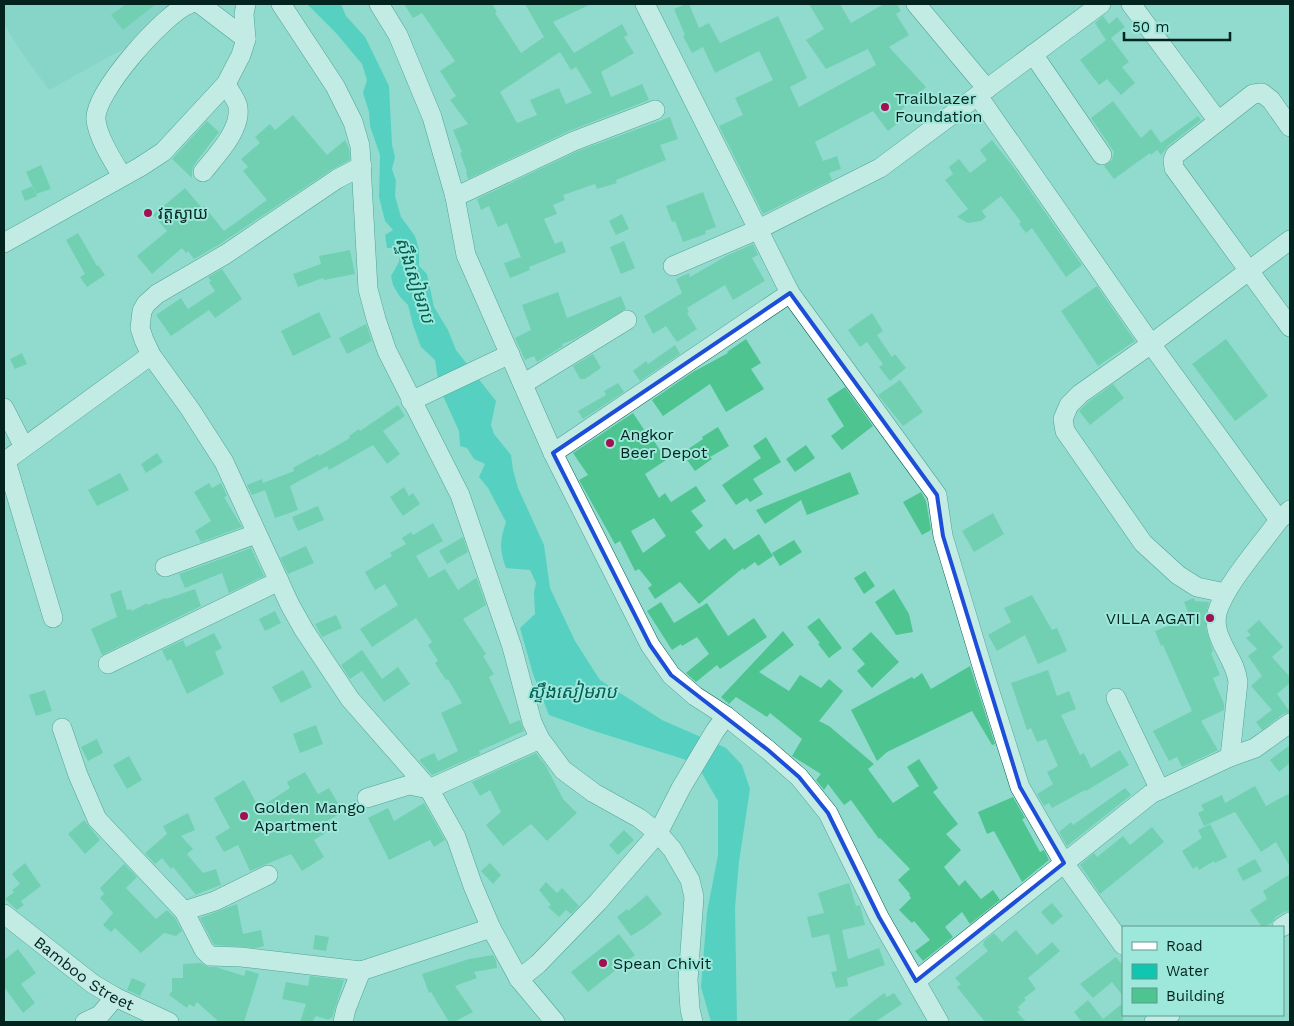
<svg xmlns="http://www.w3.org/2000/svg" width="1294" height="1026" font-family="'Work Sans','Noto Sans Khmer',sans-serif">
<style>
.built{fill:#7acec0}
.water{fill:#11c6b1}
.building{fill:#4ec491;fill-rule:evenodd}
.lines{fill:none;stroke-linecap:round;stroke-linejoin:round}
.minor-casing{stroke:#045f54;stroke-width:20}
.minor{stroke:#fff;stroke-width:19}
.marked{fill:none;stroke:#1d4ed8;stroke-width:4;stroke-linejoin:round}
.poi-dot{fill:#a31052;stroke:#9de8da;stroke-width:2}
.labels{text-anchor:middle;stroke-width:4;stroke-linejoin:round;paint-order:stroke}
.poi-label{font-size:16px;fill:#03231f;stroke:#9de8da;text-anchor:start}
.street-label{font-size:16px;fill:#03231f;stroke:#9de8da}
.water-label{font-size:18px;font-style:italic;fill:#015e54;stroke:#9de8da}
</style>
<rect width="100%" height="100%" fill="#90dbcd"/>
<!-- built -->
<path class="built" d="M4,4H183L150,34L49,90L18,47L4,24Z"/>
<!-- water -->
<path class="water" d="M307,4H341L346,16L365,37L372,51L389,86L392,145L395,157L392,169L396,181L395,196L401,217L415,236L419,249V266L427,274L434,307L448,330L456,350L496,401L491,425L494,434L511,455L513,470L518,488L544,545L550,588L575,641L600,680L662,720L726,748L742,765L750,789L739,862L735,908L737,1022H711L701,987L707,912L718,855V801L696,763L594,731L549,715L533,674L520,628L535,614L534,592L536,583L530,570L506,568C499,548 500,541 506,522L488,488L479,477L485,464L474,459L467,448L460,446L459,431L439,387L435,360L421,347L413,325L408,305L400,297L393,285L391,276L399,262V248H387L385,235L393,230L385,221L379,197L380,155L370,126L369,112L363,93L367,80L362,64L336,33Z"/>
<!-- building -->
<path class="building" d="M126,4H156L123,30L111,15Z
M404,4H492L497,12L495,13L521,53L544,37L525,4H591L553,22L574,53L622,24L628,35L624,37L634,53L601,72L611,97L642,84L649,100L569,131L468,179L466,173L467,172L460,153L462,152L453,130L468,124L450,100L456,96L440,71L455,61L422,13L413,18ZM560,52L571,70L576,67L592,93L566,104L559,88L530,100L537,115L517,123L500,92Z
M686,4H689L699,28L709,23L720,43L778,16L807,78L790,87L799,107L876,65L868,49L826,69L806,40L824,29L809,4H840L851,23L884,4H897L901,11L896,14L909,35L889,47L926,87L902,109L907,116L888,131L873,111L815,142L823,161L837,156L841,169L829,173L832,180L763,214L719,126L743,115L735,98L773,80L759,51L715,73L703,47L692,53L683,36L685,35L674,9Z
M1103,16L1109,24L1117,17L1125,27L1111,38L1129,62L1122,67L1135,83L1121,95L1107,79L1099,85L1080,60L1106,40L1095,23Z
M1113,101L1141,138L1151,129L1161,143L1198,116L1201,120L1168,146L1161,155L1157,150L1151,155L1150,153L1114,179L1104,166L1112,160L1114,152L1091,118Z
M293,115L327,155L345,140L349,148L350,160L331,170L220,244L194,259L188,251L186,253L182,248L152,274L137,256L167,231L153,215L185,188L202,208L204,206L224,231L267,200L243,171L248,167L241,159L260,143L255,137L270,124L275,130Z
M670,117L678,139L660,145L666,160L616,180L617,183L597,189L595,184L563,195L565,200L553,205L557,214L544,219L555,244L562,241L566,252L529,267L530,270L510,278L504,263L521,257L507,223L498,227L489,206L481,210L477,199L578,151Z
M207,121L219,132L194,165L192,171V178L172,159Z
M992,140L1014,168L1082,265L1066,277L1032,228L1026,233L1019,224L1021,222L1001,196L982,211L986,217L981,221L968,223L957,217L968,209L945,180L953,174L949,167L959,159L970,173L987,160L980,150Z
M41,165L51,189L36,194L26,172Z
M33,186L37,196L25,201L21,191Z
M703,192L716,227L705,231L706,234L683,242L675,221L672,222L666,206Z
M622,214L629,229L616,235L609,221Z
M78,233L97,266L98,265L105,275L87,287L80,277L85,274L66,240Z
M624,241L635,268L621,274L610,247Z
M753,244L758,255L752,258L765,281L733,300L725,285L687,308L689,312L687,313L697,329L677,342L666,326L653,334L644,316L682,293L676,279L689,273L690,277L728,255Z
M350,250L355,274L324,280L323,278L298,287L293,274L321,264L319,256Z
M222,269L242,299L215,318L209,310L171,336L156,315L181,298L188,309L215,291L209,282L211,281L208,277Z
M1097,286L1135,341L1098,366L1061,311Z
M558,292L567,318L621,296L626,309L573,340L562,344L563,346L537,362L534,356L525,360L515,338L531,330L522,305Z
M319,312L331,337L293,356L281,331Z
M872,313L883,331L877,335L892,357L895,354L906,368L890,381L879,367L883,364L867,342L860,347L848,330Z
M366,324L372,341L347,354L339,338Z
M746,339L761,363L751,369L764,389L726,412L710,384L663,416L652,400L693,372L728,353L727,352Z
M1226,339L1268,396L1235,421L1192,364Z
M675,345L680,354L640,381L633,371L646,361L648,364Z
M22,353L27,364L15,369L10,359Z
M593,354L601,368L585,379H580L573,366Z
M900,380L923,412L903,426L878,395Z
M618,383L624,392L583,419L578,411L606,395L604,391Z
M1113,384L1124,398L1090,425L1079,411L1087,403Z
M845,387L873,426L842,450L831,436L844,426L827,399Z
M398,405L405,416L383,431L400,454L387,464L373,445L329,470L327,466L290,486L298,510L275,518L265,490L252,495L247,485L262,479L263,483L294,471L293,468L318,454L319,456L350,438L349,436L359,429L360,431Z
M633,413L649,437L651,436L666,460L645,474L659,498L665,493L671,502L696,486L706,501L691,511L703,526L695,532L709,550L725,538L734,550L759,534L773,556L758,566L755,562L744,570L743,568L699,604L680,582L655,599L648,588L652,585L639,569L635,571L620,541L615,544L579,480L588,475L573,453ZM654,518L666,536L643,553L631,531Z
M718,427L729,446L710,457L712,459L695,471L682,453L703,439L702,437Z
M766,437L781,462L753,479L763,494L750,502L747,498L736,505L722,485L761,458L753,446Z
M806,445L815,458L795,472L786,459Z
M157,453L163,462L146,473L141,464Z
M850,472L859,494L807,515L801,500L765,524L756,510Z
M120,473L129,490L97,506L88,490Z
M209,483L212,488L221,483L227,496L224,497L242,527L201,542L195,531L211,521L194,492Z
M404,487L409,496L413,493L420,504L403,516L390,497Z
M921,492L926,501L931,530L922,535L903,502Z
M318,506L324,520L298,531L292,517Z
M993,513L1004,534L974,552L962,531Z
M433,523L443,541L416,556L429,578L445,569L458,590L476,578L477,579L486,605L463,619L486,654L483,656L494,674L489,677L510,724L520,720L524,731L479,751L480,754L432,775L419,760L434,753L438,761L458,751L441,713L462,703L448,679L446,680L435,663L438,661L428,645L432,642L416,618L372,647L360,629L398,605L385,584L375,590L365,572L392,556L390,553L406,544L402,538L411,532L413,535Z
M463,537L468,552L447,564L439,551Z
M794,540L802,552L780,566L772,553Z
M306,546L314,563L288,574L280,558Z
M251,548L264,576L229,593L222,573L185,588L179,574Z
M865,571L875,586L864,594L854,578Z
M195,589L201,606L102,655L91,629L117,617L110,594L121,590L127,610L131,609L132,611L147,603L148,605L165,598L166,599Z
M894,589L909,614L913,632L896,635L875,602Z
M1032,595L1052,630L1057,628L1067,651L1038,664L1025,635L997,651L988,635L1011,622L1004,608Z
M1194,598L1195,601L1209,602L1206,614V628L1213,651L1211,653L1220,675L1213,678L1224,704V710L1201,721L1218,750L1182,767L1177,757L1169,761L1153,731L1192,711L1163,645L1161,646L1155,631L1190,617L1184,602Z
M661,602L674,623L707,603L728,636L754,618L767,637L720,669L717,665L696,682L686,673L709,654L697,637L682,646L681,644L672,650L647,611Z
M275,611L281,623L265,631L259,619Z
M336,615L342,628L322,637L315,624Z
M819,618L842,648L829,658L818,644L820,643L807,627Z
M1259,620L1283,647L1272,657L1290,677V683L1277,694L1290,712L1283,714L1262,730L1256,722L1272,710L1251,686L1262,676L1248,656L1257,649L1246,638L1251,635L1247,631Z
M783,631L794,645L759,672L789,691L800,675L821,688L829,679L843,691L819,721L829,726L874,764L868,769L893,803L919,786L907,767L919,759L938,788L933,792L958,824L946,834L961,850L944,867L959,886L965,880L981,899L993,890L1000,900L970,924L962,912L945,927L953,937L923,961L915,951L930,940L914,921L912,923L899,910L911,898L909,895L910,894L898,880L910,869L880,838L879,839L851,800L844,805L828,784L824,790L816,780L821,774L792,756L802,739L770,713L767,717L736,697L729,704L721,697Z
M871,632L899,662L872,688L857,671L865,664L852,649Z
M214,633L222,648L215,652L224,674L187,694L171,659L167,661L162,650L183,640L186,647Z
M362,650L382,679L398,667L410,684L384,702L362,671L350,679L341,665Z
M970,666L995,744L992,745L972,711L887,752L877,761L851,710L912,677L914,679L922,673L931,689Z
M303,670L312,687L281,703L272,687Z
M1048,670L1057,696L1069,691L1076,709L1061,715L1080,755L1084,753L1091,768L1120,750L1129,765L1086,791L1085,790L1052,808L1049,803L1044,806L1037,794L1053,784L1047,772L1058,766L1046,739L1037,742L1031,728L1027,730L1011,683Z
M45,690L52,711L36,716L29,695Z
M316,725L323,744L300,753L293,734Z
M97,739L103,753L88,761L81,747Z
M1290,745V763L1279,772L1270,760Z
M536,753L546,766L563,799L577,813L547,841L531,824L503,846L486,825L501,812L490,790L480,796L472,782Z
M129,756L142,780L127,789L113,765Z
M305,772L318,794L329,788L343,812L327,821L332,829L314,840L324,857L302,871L291,854L250,871L238,845L224,852L215,837L230,828L214,798L244,780L259,808L290,788L287,782Z
M1255,786L1266,806L1290,793V867L1276,842L1261,852L1235,812L1204,826L1198,813L1204,810L1201,805L1222,795L1225,803Z
M1125,788L1131,795L1067,846L1059,832L1071,822L1073,825Z
M1013,797L1025,818L1022,819L1040,852L1044,850L1049,860L1022,882L994,831L987,834L978,812Z
M424,803L445,840L434,847L430,840L389,860L368,818L388,808L394,821Z
M188,813L195,830L181,836L193,849L187,854L203,873L216,869L221,885L187,898L196,895L173,867L171,869L162,858L155,864L145,853L167,834L163,826Z
M84,820L100,840L85,854L68,834Z
M1210,824L1227,857L1215,863L1214,861L1199,870L1197,866L1193,869L1182,851L1202,838L1198,830Z
M1152,827L1164,842L1100,894L1080,865L1094,853L1097,857L1123,836L1130,845Z
M624,830L634,840L618,855L609,845Z
M1255,859L1262,871L1243,881L1237,869Z
M25,863L41,886L21,901L24,905L17,910L5,899L14,892L12,890L20,884L12,874Z
M490,863L501,875L493,884L481,871Z
M124,864L137,877L126,888L156,919L167,910L175,918L182,931L176,936L164,933L141,953L115,928L111,932L103,925L113,913L100,898L104,894L100,888Z
M1290,874V911L1284,912L1276,917L1272,923L1262,927L1250,910L1267,899L1263,891Z
M546,882L557,893L562,888L579,906L571,914L566,910L559,917L548,907L551,905L539,890Z
M849,883L856,906L860,905L865,925L842,930L848,959L879,948L885,965L847,978L848,986L836,988L831,972L837,971L829,934L812,938L807,917L824,913L818,893Z
M647,895L662,914L644,928L631,936L617,917L627,909L628,911Z
M1052,903L1063,916L1052,925L1041,912Z
M237,904L243,934L261,930L264,946L257,948L215,945L213,943L200,918Z
M1016,930L1037,955L1052,942L1060,951L1028,978L1036,989L1024,998L1026,1000L1018,1007L1020,1010L1017,1012L1026,1022H985L957,987L961,984L955,978L988,951L983,945L984,943L983,942L994,933L1002,942Z
M619,934L635,955L588,992L571,972Z
M315,935L329,937L326,951L313,949Z
M18,949L36,973L21,984L35,1003L23,1013L4,987V960Z
M493,955L496,960L497,968L474,972L477,978L455,986L473,1012L454,1022H449L431,992L429,993L422,974L469,959Z
M1116,957L1123,966V996L1112,982L1093,998L1080,984Z
M201,963L209,967H216L244,976L246,970L259,974L244,1022H219L197,1002L194,1007L189,1004L187,1008L169,995L172,991V978H183V964Z
M310,976L344,980L332,1018H330L329,1020L316,1016L312,1022H300L306,1004L282,999L286,982L308,986Z
M132,978L146,984L140,996L127,990Z
M884,993L887,997L894,993L902,1004L875,1022H846Z
M1088,1000L1103,1019L1123,1003V1022H1082L1074,1012Z"/>
<g class="lines">
<defs>
<g id="minor">
<path d="M200,4L246,39"/>
<path d="M281,4L335,86L353,122L360,146L368,289L376,319L387,351L460,495L512,647L532,722L540,739L563,770L594,793L639,818L658,833L672,849L690,880L694,897L688,980L690,1009L693,1022"/>
<path d="M379,4L398,35L432,117L455,197L466,255L553,453L650,645L671,675L695,696L726,716L768,750L799,777L828,813L879,917L939,1022"/>
<path d="M645,4L790,293L937,495L943,536L985,676L1020,787L1064,863L1123,945"/>
<path d="M916,4L987,89"/>
<path d="M1131,4L1218,121"/>
<path d="M1033,54L1102,155"/>
<path d="M978,96L1151,344L1279,520"/>
<path d="M1290,127L1271,100L1262,93L1253,94L1175,155L1173,160L1174,168L1290,327"/>
<path d="M362,166L337,179L226,254L157,294L146,304L142,311L140,328L144,340L151,355L190,409L224,462L290,605L304,630L350,699L429,789L456,837L473,886L491,928L519,979L555,1022"/>
<path d="M203,172C216,156 241,130 238,108C238,101 229,91 226,84"/>
<path d="M122,176C113,161 98,138 96,120C93,94 165,12 190,4"/>
<path d="M455,197L574,141L655,110"/>
<path d="M4,243L140,167L163,152L226,84L241,55L246,39L244,14L246,4"/>
<path d="M673,266L757,230L880,168L1101,4"/>
<path d="M523,384L627,320"/>
<path d="M411,401L510,354"/>
<path d="M4,408L24,447"/>
<path d="M553,453L790,293"/>
<path d="M6,461L53,618"/>
<path d="M4,462L151,355"/>
<path d="M165,567L256,534"/>
<path d="M1225,593L1197,587L1178,575L1143,543L1065,431L1063,419L1069,405L1080,394L1151,344L1290,240"/>
<path d="M108,664L279,581"/>
<path d="M1116,698L1160,790"/>
<path d="M62,728L78,775L97,819L184,911L204,950L210,956L241,957L361,971L491,928"/>
<path d="M1230,757L1238,682C1236,662 1221,648 1217,629C1216,624 1216,618 1217,613C1225,585 1261,545 1279,520L1290,510"/>
<path d="M367,798L409,785L429,789L540,739"/>
<path d="M184,911L215,901L268,875"/>
<path id="s1" d="M4,914L93,984L115,997L169,1022"/>
<path d="M1282,927L1290,922"/>
<path d="M519,979L538,964L598,902L658,833L681,788L715,731L726,716"/>
<path d="M916,981L1151,794L1230,757L1255,748L1290,723"/>
<path d="M85,1022L100,1015L115,997"/>
<path d="M343,1022L346,1009L361,971"/>
<path d="M1154,1022L1170,1015"/>
</g>
</defs>
<!-- minor casing -->
<use href="#minor" class="minor-casing"/>
<!-- minor -->
<use href="#minor" class="minor"/>
</g>
<!-- marked area -->
<path d="M0 0H1294V1026H0ZM790,293L937,495L943,536L1020,787L1064,863L916,981L879,917L828,813L799,777L768,750L671,675L650,645L553,453Z" fill="#90dbcd" fill-opacity=".55" fill-rule="evenodd"/>
<path class="marked" d="M790,293L937,495L943,536L1020,787L1064,863L916,981L879,917L828,813L799,777L768,750L671,675L650,645L553,453Z"/>
<!-- markers -->
<g class="poi-dot">
<circle cx="885" cy="107" r="5"/>
<circle cx="148" cy="213" r="5"/>
<circle cx="610" cy="443" r="5"/>
<circle cx="1210" cy="618" r="5"/>
<circle cx="244" cy="816" r="5"/>
<circle cx="603" cy="963" r="5"/>
</g>
<g class="labels">
<!-- poi labels -->
<g class="poi-label">
<text x="895" y="104">Trailblazer<tspan x="895" dy="18">Foundation</tspan></text>
<text x="158" y="219">វត្តស្វាយ</text>
<text x="620" y="440">Angkor<tspan x="620" dy="18">Beer Depot</tspan></text>
<text x="1200" y="624" text-anchor="end">VILLA AGATI</text>
<text x="254" y="813">Golden Mango<tspan x="254" dy="18">Apartment</tspan></text>
<text x="613" y="969">Spean Chivit</text>
</g>
<!-- street labels -->
<g class="street-label">
<text dy="6" stroke="none"><textPath href="#s1" startOffset="100">Bamboo Street</textPath></text>
</g>
<!-- water labels -->
<g class="water-label">
<text transform="translate(415 280) rotate(72)" y="6">ស្ទឹងសៀមរាប</text>
<text x="572" y="698">ស្ទឹងសៀមរាប</text>
</g>
</g>
<!-- border -->
<rect width="1294" height="1026" fill="none" stroke="#03231f" stroke-width="10"/>
<!-- legend -->
<rect x="1122" y="926" width="162" height="90" fill="#9de8da" stroke="#5f998f"/>
<rect x="1132" y="942" width="25" height="8" fill="#ffffff" stroke="#5f998f"/>
<text x="1166" y="951" font-size="15" fill="#03231f">Road</text>
<rect x="1132" y="964" width="25" height="15" fill="#11c6b1" stroke="#5f998f"/>
<text x="1166" y="976" font-size="15" fill="#03231f">Water</text>
<rect x="1132" y="988" width="25" height="15" fill="#4ec491" stroke="#5f998f"/>
<text x="1166" y="1001" font-size="15" fill="#03231f">Building</text>
<!-- scale -->
<path d="M1124 32v8h106v-8" fill="none" stroke="#03231f" stroke-width="2.5"/>
<text x="1132" y="32" font-size="15" fill="#03231f" stroke="#9de8da" stroke-width="4" paint-order="stroke">50 m</text>
</svg>
